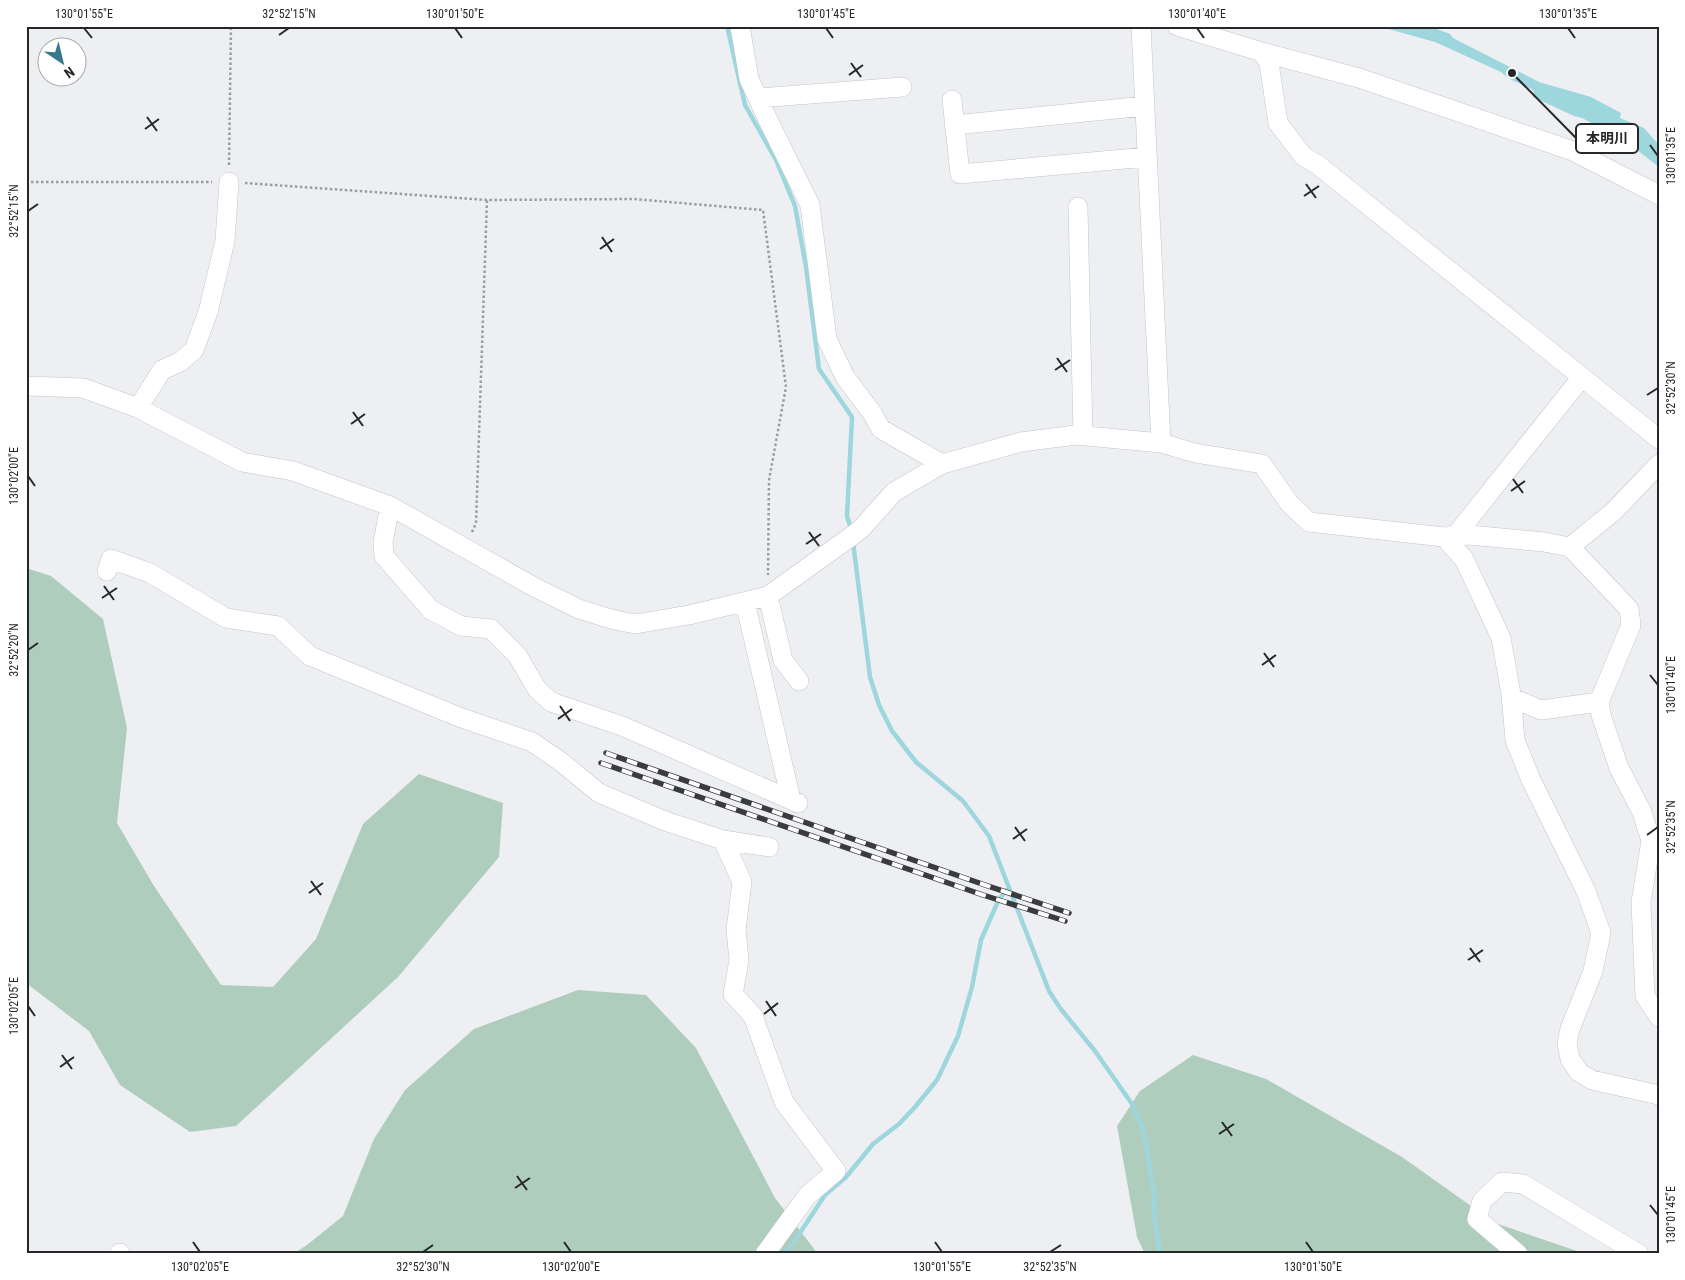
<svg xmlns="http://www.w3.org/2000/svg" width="1685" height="1280" font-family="'Roboto Condensed','Noto Sans JP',sans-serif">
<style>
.green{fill:#afcdbc}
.water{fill:#9dd6dd}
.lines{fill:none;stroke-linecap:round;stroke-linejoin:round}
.stream{stroke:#9dd6dd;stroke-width:4.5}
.street-casing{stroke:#c3c5c8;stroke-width:20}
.path{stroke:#9b9c9e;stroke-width:2.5;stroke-dasharray:2.5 2.5;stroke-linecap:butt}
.street{stroke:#fff;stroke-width:19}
.rail-casing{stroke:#3a3b3d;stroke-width:5.5}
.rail{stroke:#fff;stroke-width:4;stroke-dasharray:11;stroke-linecap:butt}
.ticks{fill:none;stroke:#262728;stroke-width:2}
.leader{fill:none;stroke:#262728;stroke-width:2}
.callout-dot{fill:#262728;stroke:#fff;stroke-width:2}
.callout{fill:#fff;stroke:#262728;stroke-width:2}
.callout-label{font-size:14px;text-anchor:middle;font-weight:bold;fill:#262728}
.neatline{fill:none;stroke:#262728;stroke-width:2}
.ticks-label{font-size:12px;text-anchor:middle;fill:#262728}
</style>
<rect width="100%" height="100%" fill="#eeeff2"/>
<!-- green -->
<path class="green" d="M26,568L51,576L103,619L127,728L117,823L154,886L221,985L273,987L316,939L363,824L419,774L503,803L499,857L398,977L236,1126L190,1132L120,1085L89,1031L26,983Z
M578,990L646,995L696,1048L775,1198L818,1254H293L307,1245L343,1216L374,1139L405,1090L474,1029Z
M1193,1055L1266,1079L1402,1157L1495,1223L1586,1254H1145L1137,1237L1117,1126L1140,1091Z"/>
<!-- water -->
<path class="water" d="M1378,26H1429L1450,34L1453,38L1539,82L1591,97L1621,113L1620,118L1644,128L1659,145V167L1624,140L1582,118L1574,116L1533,97L1534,91C1523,83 1511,82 1501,72L1435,42Z"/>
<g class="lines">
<!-- stream -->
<path class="stream" d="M727,26L745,105L776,160L795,206L806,267L819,369L852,417L847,516L851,529
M853,542L870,677L879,705L892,731L916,762L963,801L989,836L1049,991L1060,1008L1095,1051L1132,1104L1141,1124L1146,1144L1155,1200L1153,1203L1160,1254
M786,1254L825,1195L846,1177L873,1144L899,1124L915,1107L937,1080L958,1036L972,987L981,940L999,899L1009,888"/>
<defs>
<path id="street" d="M740,26L749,79L769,122L810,205L827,339L845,377L872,413L881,429L942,464
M1141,26L1161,443
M1177,26L1262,52L1359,78L1573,151L1659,195
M1262,52L1269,63L1278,123L1303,156L1318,165L1659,439
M758,98L902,87
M952,100L960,174L1147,157
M954,125L1145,106
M1078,207L1083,436
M26,386L83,388L138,408L242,462L293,471L390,506L536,588L579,609L611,619L635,624L689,615L768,596L849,538L861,529L894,492L942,464L1021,442L1076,435L1161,443L1195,453L1262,464L1289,503L1309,522L1444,537L1469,535L1544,542L1570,547L1629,609L1631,625L1599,702L1541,710L1512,698
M138,408L162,370L180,362L194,350L208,312L225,241L229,182
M390,506L383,542L384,556L431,610L461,626L491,629L517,655L537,689L551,702L622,726L798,803
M1455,536L1582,377
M1444,537L1464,559L1501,638L1511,694L1515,740L1531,780L1586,891L1601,933L1593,971L1570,1029L1567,1043L1570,1059L1579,1072L1592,1080L1659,1095
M1570,547L1613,512L1659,464
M107,571L111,559L150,573L226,618L278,626L310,656L459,717L532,742L560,761L599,793L665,821L723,840L742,882L736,930L739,960L733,994L753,1016L784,1102L836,1171L807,1196L765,1254
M768,596L783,660L799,681
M745,602L791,800
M1599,702L1601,715L1619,768L1642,812L1651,841L1641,902L1645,996L1659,1017
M723,840L769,847
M119,1254L120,1253
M1518,1254L1477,1219L1482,1201L1502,1182L1523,1184L1639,1254"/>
</defs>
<!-- street casing -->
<use href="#street" class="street-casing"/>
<!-- path -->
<path class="path" d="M229,165L231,26
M26,182H212
M245,183L487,200L634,199L763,210L786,387L769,480L768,575
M472,532L476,523L487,200"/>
<!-- street -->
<use href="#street" class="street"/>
<defs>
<path id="rail" d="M606,753L985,885L1069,913
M601,763L983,895L1065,921"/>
</defs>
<!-- rail casing -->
<use href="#rail" class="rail-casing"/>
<!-- rail -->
<use href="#rail" class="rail"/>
</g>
<!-- ticks -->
<path class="ticks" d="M84,28L92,38M455,28L462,38M826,28L833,38M1197,28L1204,38M1568,28L1575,38M279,35L289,28M851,63L861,77M849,75L863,65M147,117L157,131M145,129L159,119M1650,145L1658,156M1306,184L1316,198M1304,196L1319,186M28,211L38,204M602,237L612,252M600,249L614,239M1057,358L1067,372M1055,370L1070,360M1647,395L1658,388M353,412L363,426M351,424L365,414M28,476L35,486M1513,479L1523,493M1511,491L1525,481M809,532L819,546M806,544L821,534M104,586L114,600M102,598L117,588M28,650L38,643M1264,653L1274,667M1262,665L1276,655M1650,675L1658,685M560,706L570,721M558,719L572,709M1015,827L1025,841M1647,835L1658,827M1013,839L1027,829M311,881L321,895M309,893L323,883M1470,948L1480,962M1468,960L1483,950M766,1001L776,1016M28,1006L35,1016M764,1014L778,1003M62,1055L72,1069M60,1067L74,1057M1222,1122L1232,1136M1219,1134L1234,1124M517,1176L527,1190M515,1188L530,1178M1650,1205L1658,1215M193,1242L200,1252M564,1242L571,1252M935,1242L942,1252M1306,1242L1313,1252M423,1252L433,1245M1050,1252L1061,1245"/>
<!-- callouts -->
<path class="leader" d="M1512 73L1576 138"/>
<circle class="callout-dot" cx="1512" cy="73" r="5"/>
<rect class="callout" x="1576" y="124" width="62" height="29" rx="5"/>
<g class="callout-label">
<text x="1607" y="143">本明川</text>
</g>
<!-- border -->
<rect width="1685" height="1280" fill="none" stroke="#ffffff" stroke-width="55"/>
<!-- north arrow -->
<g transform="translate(62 62) rotate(145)"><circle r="24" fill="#ffffff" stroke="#a8a9a9"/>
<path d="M0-4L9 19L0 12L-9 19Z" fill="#37788b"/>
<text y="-8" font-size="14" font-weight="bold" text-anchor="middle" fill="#262728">N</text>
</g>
<rect x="28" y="28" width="1630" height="1224" class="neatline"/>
<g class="ticks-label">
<text x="84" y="18">130°01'55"E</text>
<text x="289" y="18">32°52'15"N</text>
<text x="455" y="18">130°01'50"E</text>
<text x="826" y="18">130°01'45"E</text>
<text x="1197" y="18">130°01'40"E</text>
<text x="1568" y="18">130°01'35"E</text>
<text transform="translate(1671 156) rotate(-90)" y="4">130°01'35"E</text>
<text transform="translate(14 211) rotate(-90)" y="4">32°52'15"N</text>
<text transform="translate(1671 388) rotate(-90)" y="4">32°52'30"N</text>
<text transform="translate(14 476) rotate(-90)" y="4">130°02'00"E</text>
<text transform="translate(14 650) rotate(-90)" y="4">32°52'20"N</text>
<text transform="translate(1671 685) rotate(-90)" y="4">130°01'40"E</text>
<text transform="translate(1671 827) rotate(-90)" y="4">32°52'35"N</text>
<text transform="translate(14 1006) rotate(-90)" y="4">130°02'05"E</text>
<text transform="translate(1671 1215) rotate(-90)" y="4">130°01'45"E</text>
<text x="200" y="1271">130°02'05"E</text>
<text x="423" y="1271">32°52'30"N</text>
<text x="571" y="1271">130°02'00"E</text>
<text x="942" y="1271">130°01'55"E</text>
<text x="1050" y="1271">32°52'35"N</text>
<text x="1313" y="1271">130°01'50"E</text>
</g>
</svg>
